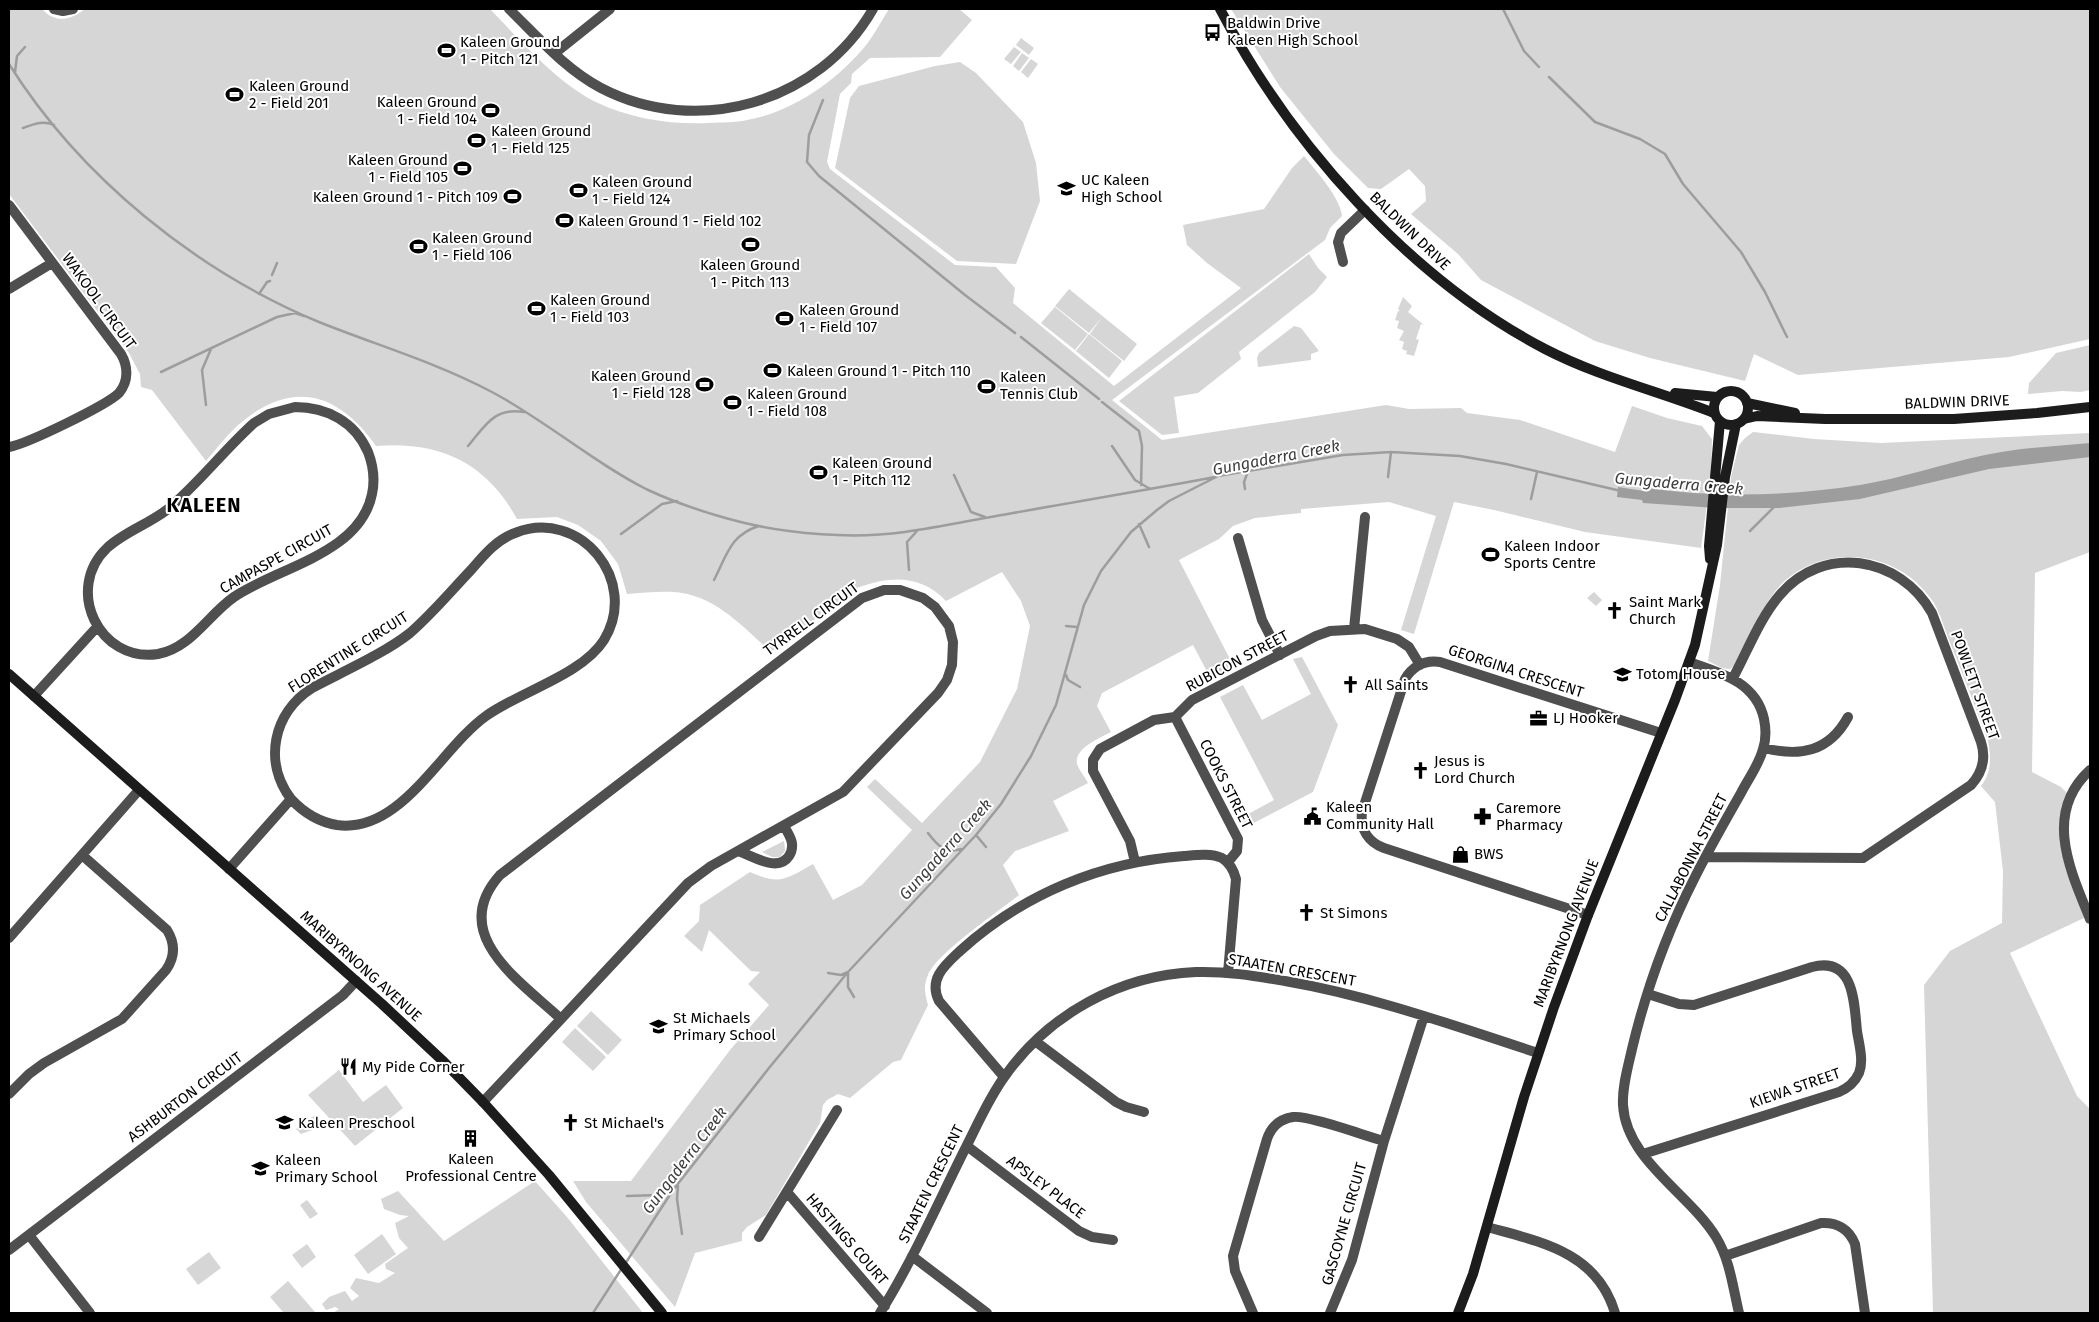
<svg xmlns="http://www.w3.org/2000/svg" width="2099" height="1322" font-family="'Fira Sans',sans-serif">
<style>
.green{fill:#d6d6d6}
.water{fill:#9d9d9d}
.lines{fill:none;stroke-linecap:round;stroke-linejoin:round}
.stream{stroke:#9d9d9d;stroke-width:2.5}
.street{stroke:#4f4f4f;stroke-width:10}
.secondary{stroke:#1c1c1c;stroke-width:10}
.labels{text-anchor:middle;stroke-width:4;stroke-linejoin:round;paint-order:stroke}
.poi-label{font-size:15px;fill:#000;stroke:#fff;text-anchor:start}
.street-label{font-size:15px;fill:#000;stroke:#fff}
.water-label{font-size:16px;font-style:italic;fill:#3e3e3e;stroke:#fff}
.district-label{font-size:20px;font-weight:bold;letter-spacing:1px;fill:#000;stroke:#fff}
</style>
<rect width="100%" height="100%" fill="#fff"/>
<!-- green -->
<path class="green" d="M9,9H42C56,24 71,20 85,9H490C521,41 557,83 598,103C632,119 672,125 709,123C722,122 735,123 747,120C793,112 838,80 867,44C875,33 882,20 889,9H959L972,20L940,57L870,58L852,74L851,83L840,94L827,162L830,169L955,265L996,267L1015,288L1013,303L1114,386L1241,288L1207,263L1187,245L1183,225L1264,209L1292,168L1304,156C1316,171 1340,197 1342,216L1330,228L1325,240L1112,400L1162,440L1386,405L1409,409L1461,408L1467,413L1520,420L1615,452L1632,406L1667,418L1702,426L1712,439L1711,475L1701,548L1585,532L1494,510L1454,502L1414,634L1401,630L1436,516L1389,502L1301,509V513L1255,518L1233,526L1219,539L1179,560L1234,667L1211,679L1193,645L1102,693L1097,706L1111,732C1100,738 1074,748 1077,764C1079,770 1085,777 1088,783L1053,801L1069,831L1015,851L1003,865L1019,895C998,912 937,953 928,975C923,986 925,994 928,1005L901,1060L893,1062L850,1098L838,1094L827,1100L823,1105L820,1123L766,1215L747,1227L742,1233V1241L695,1253L675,1307L586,1202L573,1181H631L730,1050L769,1005L748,984L760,972L751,971L709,930L702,952L684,936L699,921L700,905L750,872C780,885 785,880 813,864L833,900L862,885L912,830L867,787L875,779L922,823L980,762L1017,689L1030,626L1021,601L1002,572L946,601C920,574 890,576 857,588L771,652C742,626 715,595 674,592C659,591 642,593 627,594L618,564L601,541L578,525L557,517L517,519C486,462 439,441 376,446C340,394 294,379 243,421C229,432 218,447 206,461L152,390L141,387L140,374L129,353L9,194Z
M1231,9H2090V339L2009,357L1798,375L1754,354L1745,381L1650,358L1595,341L1481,280L1458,254L1411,214L1426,201L1425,186L1409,169L1381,189L1368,188L1334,154L1280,87Z
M1021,38L1034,48L1029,55L1016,45Z
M1014,47L1021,52L1011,64L1004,59Z
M1022,53L1029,58L1019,71L1013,66Z
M1031,59L1038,64L1028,78L1021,72Z
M960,62L976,73L1023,122L1036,163L1040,201L1016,264L957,261L835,168L850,98L859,86L935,66Z
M1309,254L1318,268L1327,277L1315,292L1239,352L1241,359L1198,393L1174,397L1179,433L1162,435L1119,401Z
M1069,289L1137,344L1124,361L1090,334L1102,317L1089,333L1055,306Z
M1403,297L1412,306L1408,312L1424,325L1421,324L1416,339L1419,340L1414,356L1406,354L1407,351L1402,349L1404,342L1399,340L1404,331L1397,328L1399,321L1395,320L1398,311H1400L1398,309Z
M1055,307L1088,334L1075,350L1041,323Z
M1294,326L1301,328L1319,351L1311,354V360L1258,367L1257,358L1259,353Z
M1089,334L1122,361L1109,378L1076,351Z
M2090,345V390L2081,392L2062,391L2028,394L2029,383L2056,353Z
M1753,432L1814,439L1881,443L2090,433V552L2035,573L2032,772L2061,787L2068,794C2049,835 2068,878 2084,918L2010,953L2077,1096L2090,1109V1313H1933L1924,985L1950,951L2002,923L2003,871L1995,802L1981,786C1992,772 1991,757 1988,741C1976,709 1964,677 1951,645C1945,631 1941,615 1934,603C1931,598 1926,593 1922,588C1884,547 1814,546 1777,589C1759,611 1748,640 1735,665L1730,669L1722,668L1708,661L1720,585L1731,477L1739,445L1745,438Z
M1594,592L1602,600L1596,606L1587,598Z
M1302,657L1338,725L1313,792L1244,828L1239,819L1274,800L1220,697L1243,685L1262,720L1311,694L1293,659Z
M784,841L785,851L780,857H772L762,852Z
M591,1011L622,1040L608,1055L577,1026Z
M575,1028L606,1057L593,1071L562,1042Z
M339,1070L363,1102L386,1085L403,1108L355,1146L308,1095Z
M315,1115L325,1129H315L301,1134L296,1129Z
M535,1181L567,1217L643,1313H333L339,1309L335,1307L326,1310L322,1304L329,1297L345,1291L352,1301L359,1296L350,1288L356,1278L379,1283L395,1273L386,1269L385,1264L408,1248L399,1238L395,1223L409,1216L400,1215L384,1209L381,1199L398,1191L444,1241Z
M307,1200L318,1214L310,1219L300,1205Z
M382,1234L396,1254L368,1274L354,1255Z
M307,1244L316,1257L302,1268L292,1255Z
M209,1252L221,1268L198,1285L186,1269Z
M288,1281L316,1313H284L270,1297Z"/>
<!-- water -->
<path class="water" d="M2090,443V457L1989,469L1860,499L1779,508H1716L1643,503L1642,500L1617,497L1618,487L1644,491L1645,488C1717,498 1789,496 1860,485C1902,478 1943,464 1985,455C2020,448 2055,446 2090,443Z"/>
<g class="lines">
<!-- stream -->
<path class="stream" d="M1503,9L1524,51L1539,67
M9,64C80,177 196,271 319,322C376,345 435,362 490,391C544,419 591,461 646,489C686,508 745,526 789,531C827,536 868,537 905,532C941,527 977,519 1013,513C1080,501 1147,490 1215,477
M15,72L17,56L25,47
M1549,77L1595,122L1640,139L1665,154L1683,184L1741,252L1765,292L1787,337
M823,100L809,135L807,162L819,176L965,295L1015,333
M23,128C34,124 43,120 54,125
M272,275L277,263
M259,294L267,282L270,281
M1021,337L1099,399
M161,372L277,317L295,313L304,316
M1102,402L1139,431L1142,446L1141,485
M206,405L202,370L211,349
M468,446C485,426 494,407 524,412
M1112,446L1135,480L1150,489
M954,475L971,512L985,517
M1388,477L1391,452
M1245,489L1244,482L1248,471
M1531,499L1537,472
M1139,524L1149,547
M1750,531L1774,507
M621,534L662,504L677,501
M909,570L907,542L917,531
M714,580C727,555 730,535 759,526
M1066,626L1077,627
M1066,675L1068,680L1080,687
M928,833C937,845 945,854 961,849
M976,835L986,847
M828,973L841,975L848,972V987L854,997
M678,1186L677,1199L682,1234
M627,1196L659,1195L672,1191
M625,1264L673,1190L769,1068L848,972L976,835L1001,804L1031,756L1056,705L1084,605L1101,571L1131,532L1157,510L1169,501L1218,476L1343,455L1391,452L1460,456L1506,464L1621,491
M593,1313L622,1268"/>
<!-- street -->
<path class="street" d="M54,9L63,11L73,9
M509,9C538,37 565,69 601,88C697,138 819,103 873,9
M555,53L610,9
M9,205L121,354C128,366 129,381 119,393C107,405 27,444 9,447
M1343,262L1338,242L1341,233L1365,210
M9,289L52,263
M295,407C327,407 355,422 368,452C373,465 375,480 372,494C360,554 278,567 234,597C208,615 191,648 158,654C99,663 64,589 107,548C124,532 149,524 168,509C199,483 224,450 254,423L269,414Z
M1238,538L1262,620L1280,655
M1354,629L1365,517
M1689,662C1721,673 1756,682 1764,719C1766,729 1766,740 1763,749C1759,765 1748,779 1741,793C1725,821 1709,849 1695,877C1667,932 1646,990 1632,1049C1628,1067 1622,1087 1623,1105C1626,1160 1689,1193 1716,1237C1730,1260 1733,1288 1739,1313
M34,696L97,627
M1175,717L1238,839L1237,851L1228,862
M1764,748C1800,757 1829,752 1848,717
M2090,770C2043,813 2070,870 2090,919
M738,851C753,856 778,873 789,856C796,845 790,836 784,826
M1706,857L1863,858L1971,785C1982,773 1986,758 1981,742L1932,613C1900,556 1823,543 1779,596C1760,618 1747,652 1733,678
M1135,862L1130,841L1093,771V760L1100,749L1154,720L1175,717L1192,700L1316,636L1330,631L1365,629L1397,639L1409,647L1420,665
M229,869L291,799C263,762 273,713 312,688C342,672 385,653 410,633C432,614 451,591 471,570C484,555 496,540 515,533C580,507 640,581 604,640C582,675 519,692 486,716C440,749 401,834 337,825C319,822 304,813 291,799
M1588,915L1384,848C1368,842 1360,829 1362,812L1405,679C1413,666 1425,660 1440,662L1661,733
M9,938L139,790
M1035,1041L1116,1102L1126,1107L1144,1112
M1004,1077L939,1001C928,979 945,965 960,951C1023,894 1101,862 1184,856C1196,855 1211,853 1222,858C1230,863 1234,871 1236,879L1228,973
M9,1094L29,1074L44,1063L122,1019L166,970C175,957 175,943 167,930L82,855
M483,1102L561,1019C520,981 447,934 500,875L862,598L884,590H900L923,598L935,607L949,626L953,642L952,665L947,680L938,693L843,792L711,866L688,883L561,1019
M967,1146L1079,1231L1092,1237L1113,1240
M1643,1154L1839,1092C1848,1088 1855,1082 1859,1073C1864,1061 1859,1044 1857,1031C1854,1004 1855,956 1812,967L1694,1005L1679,1004L1648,994
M787,1192L885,1306
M1487,1227C1541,1242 1597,1252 1615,1313
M29,1235L90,1313
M759,1237L837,1110
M9,1250L343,995L356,981
M912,1256L987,1313
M1725,1256L1821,1223C1837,1222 1849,1229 1855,1244L1865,1313
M880,1313C912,1262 937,1205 964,1151C977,1126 988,1099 1005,1076C1049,1014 1120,975 1196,972C1226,971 1255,976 1285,981C1372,996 1455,1026 1538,1053
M1253,1313L1235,1271L1233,1256L1267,1139C1271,1127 1280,1119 1293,1117C1309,1115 1365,1136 1384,1141
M1330,1313L1352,1260L1384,1141L1424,1016"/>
<!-- secondary -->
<path class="secondary" d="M1220,9C1290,143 1409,278 1545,349C1599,377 1658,391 1714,413
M1714 408a17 17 0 1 1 34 0a17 17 0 1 1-34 0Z
M1675,393L1717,397
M1747,403L1795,413
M1744,419L1757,416L1825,419H1954L2037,413L2090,407
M1710,559L1709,546L1720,421
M9,674L382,1004L444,1062L483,1102L549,1175L662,1313
M1458,1313L1473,1274L1524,1097L1554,1007L1588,915L1675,700L1695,645L1717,545L1725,477L1736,424"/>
</g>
<!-- icons -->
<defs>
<symbol id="bus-bare" viewBox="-9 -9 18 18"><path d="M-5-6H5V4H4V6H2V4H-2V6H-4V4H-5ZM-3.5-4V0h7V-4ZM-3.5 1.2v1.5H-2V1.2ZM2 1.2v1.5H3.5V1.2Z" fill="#000" stroke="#fff" stroke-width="2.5" paint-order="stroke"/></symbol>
<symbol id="stadium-bare" viewBox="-9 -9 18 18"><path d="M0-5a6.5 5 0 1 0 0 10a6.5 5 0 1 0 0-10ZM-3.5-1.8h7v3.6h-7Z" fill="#000" stroke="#fff" stroke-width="2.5" paint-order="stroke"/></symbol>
<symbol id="school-bare" viewBox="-9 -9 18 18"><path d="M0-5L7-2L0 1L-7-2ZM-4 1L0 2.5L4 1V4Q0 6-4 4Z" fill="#000" stroke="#fff" stroke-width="2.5" paint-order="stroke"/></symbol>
<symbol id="church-bare" viewBox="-9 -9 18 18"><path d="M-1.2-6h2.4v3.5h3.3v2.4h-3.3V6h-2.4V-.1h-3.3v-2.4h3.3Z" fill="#000" stroke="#fff" stroke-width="2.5" paint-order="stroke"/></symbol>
<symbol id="office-bare" viewBox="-9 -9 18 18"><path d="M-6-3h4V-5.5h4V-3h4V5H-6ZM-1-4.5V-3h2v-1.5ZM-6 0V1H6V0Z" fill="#000" stroke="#fff" stroke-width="2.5" paint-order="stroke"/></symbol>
<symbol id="civic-bare" viewBox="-9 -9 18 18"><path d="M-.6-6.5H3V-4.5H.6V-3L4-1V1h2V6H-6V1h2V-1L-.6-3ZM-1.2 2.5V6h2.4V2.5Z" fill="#000" stroke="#fff" stroke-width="2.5" paint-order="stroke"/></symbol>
<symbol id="pharmacy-bare" viewBox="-9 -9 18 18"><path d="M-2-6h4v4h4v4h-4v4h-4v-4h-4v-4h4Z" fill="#000" stroke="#fff" stroke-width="2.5" paint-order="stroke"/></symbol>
<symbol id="shop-bare" viewBox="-9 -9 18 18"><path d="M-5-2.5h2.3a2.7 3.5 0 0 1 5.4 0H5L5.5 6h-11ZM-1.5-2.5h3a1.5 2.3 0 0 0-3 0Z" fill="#000" stroke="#fff" stroke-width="2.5" paint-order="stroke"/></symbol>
<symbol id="restaurant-bare" viewBox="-9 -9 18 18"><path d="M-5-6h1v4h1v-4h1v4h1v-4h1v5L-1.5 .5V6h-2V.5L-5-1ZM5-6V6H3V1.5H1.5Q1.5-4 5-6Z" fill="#000" stroke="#fff" stroke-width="2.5" paint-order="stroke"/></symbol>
<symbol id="building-bare" viewBox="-9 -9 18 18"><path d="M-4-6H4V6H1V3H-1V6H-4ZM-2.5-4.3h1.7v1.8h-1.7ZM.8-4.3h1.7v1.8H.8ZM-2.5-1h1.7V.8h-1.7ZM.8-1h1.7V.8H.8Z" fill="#000" stroke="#fff" stroke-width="2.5" paint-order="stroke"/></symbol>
</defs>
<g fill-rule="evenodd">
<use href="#bus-bare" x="1200" y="20" width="25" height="25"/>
<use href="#stadium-bare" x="434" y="38" width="25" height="25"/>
<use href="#stadium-bare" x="222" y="82" width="25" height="25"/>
<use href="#stadium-bare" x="478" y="98" width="25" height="25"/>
<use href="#stadium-bare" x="464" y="128" width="25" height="25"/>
<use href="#stadium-bare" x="450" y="156" width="25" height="25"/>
<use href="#school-bare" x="1054" y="176" width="25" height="25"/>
<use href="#stadium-bare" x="566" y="178" width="25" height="25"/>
<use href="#stadium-bare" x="500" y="184" width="25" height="25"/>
<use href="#stadium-bare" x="552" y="208" width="25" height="25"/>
<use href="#stadium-bare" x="738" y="232" width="25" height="25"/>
<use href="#stadium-bare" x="406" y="234" width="25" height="25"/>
<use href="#stadium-bare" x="524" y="296" width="25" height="25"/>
<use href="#stadium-bare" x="772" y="306" width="25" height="25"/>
<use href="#stadium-bare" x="760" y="358" width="25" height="25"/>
<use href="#stadium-bare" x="692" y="372" width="25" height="25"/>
<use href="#stadium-bare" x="974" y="374" width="25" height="25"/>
<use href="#stadium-bare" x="720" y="390" width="25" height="25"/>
<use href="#stadium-bare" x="806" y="460" width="25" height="25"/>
<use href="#stadium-bare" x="1478" y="542" width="25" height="25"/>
<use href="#church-bare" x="1602" y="598" width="25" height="25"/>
<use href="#school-bare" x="1610" y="662" width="25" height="25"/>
<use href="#church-bare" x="1338" y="672" width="25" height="25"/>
<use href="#office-bare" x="1526" y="706" width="25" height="25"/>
<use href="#church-bare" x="1408" y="758" width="25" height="25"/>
<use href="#civic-bare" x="1300" y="804" width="25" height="25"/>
<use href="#pharmacy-bare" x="1470" y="804" width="25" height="25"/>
<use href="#shop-bare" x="1448" y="842" width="25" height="25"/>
<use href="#church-bare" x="1294" y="900" width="25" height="25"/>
<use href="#school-bare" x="646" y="1014" width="25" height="25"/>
<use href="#restaurant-bare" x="336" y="1054" width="25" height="25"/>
<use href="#school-bare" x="272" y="1110" width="25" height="25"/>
<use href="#church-bare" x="558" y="1110" width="25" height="25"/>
<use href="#building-bare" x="458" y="1126" width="25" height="25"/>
<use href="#school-bare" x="248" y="1156" width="25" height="25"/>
</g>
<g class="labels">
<!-- poi labels -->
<g class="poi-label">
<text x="1227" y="28">Baldwin Drive<tspan x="1227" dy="17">Kaleen High School</tspan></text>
<text x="460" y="47">Kaleen Ground<tspan x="460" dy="17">1 - Pitch 121</tspan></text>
<text x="249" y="91">Kaleen Ground<tspan x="249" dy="17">2 - Field 201</tspan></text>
<text x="477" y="107" text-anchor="end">Kaleen Ground<tspan x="477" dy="17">1 - Field 104</tspan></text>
<text x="491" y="136">Kaleen Ground<tspan x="491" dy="17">1 - Field 125</tspan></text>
<text x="448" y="165" text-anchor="end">Kaleen Ground<tspan x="448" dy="17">1 - Field 105</tspan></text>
<text x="1081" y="185">UC Kaleen<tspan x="1081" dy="17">High School</tspan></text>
<text x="592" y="187">Kaleen Ground<tspan x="592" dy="17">1 - Field 124</tspan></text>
<text x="498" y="202" text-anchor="end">Kaleen Ground 1 - Pitch 109</text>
<text x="578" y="226">Kaleen Ground 1 - Field 102</text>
<text x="432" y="243">Kaleen Ground<tspan x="432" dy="17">1 - Field 106</tspan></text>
<text x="750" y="270" text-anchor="middle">Kaleen Ground<tspan x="750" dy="17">1 - Pitch 113</tspan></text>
<text x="550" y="305">Kaleen Ground<tspan x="550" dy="17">1 - Field 103</tspan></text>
<text x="799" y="315">Kaleen Ground<tspan x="799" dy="17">1 - Field 107</tspan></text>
<text x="787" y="376">Kaleen Ground 1 - Pitch 110</text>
<text x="691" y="381" text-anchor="end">Kaleen Ground<tspan x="691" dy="17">1 - Field 128</tspan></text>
<text x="1000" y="382">Kaleen<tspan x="1000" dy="17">Tennis Club</tspan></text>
<text x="747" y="399">Kaleen Ground<tspan x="747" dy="17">1 - Field 108</tspan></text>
<text x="832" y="468">Kaleen Ground<tspan x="832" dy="17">1 - Pitch 112</tspan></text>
<text x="1504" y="551">Kaleen Indoor<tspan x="1504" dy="17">Sports Centre</tspan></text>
<text x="1629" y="607">Saint Mark<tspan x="1629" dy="17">Church</tspan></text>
<text x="1636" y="679">Totom House</text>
<text x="1365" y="690">All Saints</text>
<text x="1553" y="723">LJ Hooker</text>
<text x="1434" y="766">Jesus is<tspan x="1434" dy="17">Lord Church</tspan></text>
<text x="1326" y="812">Kaleen<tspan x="1326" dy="17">Community Hall</tspan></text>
<text x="1496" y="813">Caremore<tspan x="1496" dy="17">Pharmacy</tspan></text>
<text x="1474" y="859">BWS</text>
<text x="1320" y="918">St Simons</text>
<text x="673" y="1023">St Michaels<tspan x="673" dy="17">Primary School</tspan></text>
<text x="362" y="1072">My Pide Corner</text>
<text x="298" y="1128">Kaleen Preschool</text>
<text x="584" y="1128">St Michael's</text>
<text x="471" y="1164" text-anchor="middle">Kaleen<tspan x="471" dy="17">Professional Centre</tspan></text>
<text x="275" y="1165">Kaleen<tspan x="275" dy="17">Primary School</tspan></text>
</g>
<!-- street labels -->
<g class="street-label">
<text transform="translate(1410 231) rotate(44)" y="5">BALDWIN DRIVE</text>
<text transform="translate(99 301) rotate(54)" y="5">WAKOOL CIRCUIT</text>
<text transform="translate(1957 402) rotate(-2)" y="5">BALDWIN DRIVE</text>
<text transform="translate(276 559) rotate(-29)" y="5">CAMPASPE CIRCUIT</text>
<text transform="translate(811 619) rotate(-36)" y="5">TYRRELL CIRCUIT</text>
<text transform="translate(348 652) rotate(-32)" y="5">FLORENTINE CIRCUIT</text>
<text transform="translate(1237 661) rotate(-28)" y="5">RUBICON STREET</text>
<text transform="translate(1516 671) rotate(18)" y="5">GEORGINA CRESCENT</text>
<text transform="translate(1975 685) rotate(70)" y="5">POWLETT STREET</text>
<text transform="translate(1226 784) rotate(63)" y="5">COOKS STREET</text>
<text transform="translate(1691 858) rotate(-63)" y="5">CALLABONNA STREET</text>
<text transform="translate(1566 933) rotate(-69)" y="5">MARIBYRNONG AVENUE</text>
<text transform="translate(361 966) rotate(42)" y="5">MARIBYRNONG AVENUE</text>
<text transform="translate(1292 970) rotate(10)" y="5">STAATEN CRESCENT</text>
<text transform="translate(1795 1088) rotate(-19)" y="5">KIEWA STREET</text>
<text transform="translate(185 1097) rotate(-37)" y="5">ASHBURTON CIRCUIT</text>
<text transform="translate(931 1184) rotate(-64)" y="5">STAATEN CRESCENT</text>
<text transform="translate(1046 1187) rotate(37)" y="5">APSLEY PLACE</text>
<text transform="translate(1344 1224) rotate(-74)" y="5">GASCOYNE CIRCUIT</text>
<text transform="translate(847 1239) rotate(49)" y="5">HASTINGS COURT</text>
</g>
<!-- water labels -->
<g class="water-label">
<text transform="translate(1276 457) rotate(-11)" y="6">Gungaderra Creek</text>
<text transform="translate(1679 483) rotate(5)" y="6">Gungaderra Creek</text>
<text transform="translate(945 849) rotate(-48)" y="6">Gungaderra Creek</text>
<text transform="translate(684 1160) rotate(-53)" y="6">Gungaderra Creek</text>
</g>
<!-- district labels -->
<g class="district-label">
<text x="204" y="512">KALEEN</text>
</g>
</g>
<!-- border -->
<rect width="2099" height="1322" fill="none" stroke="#000000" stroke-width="20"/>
</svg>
